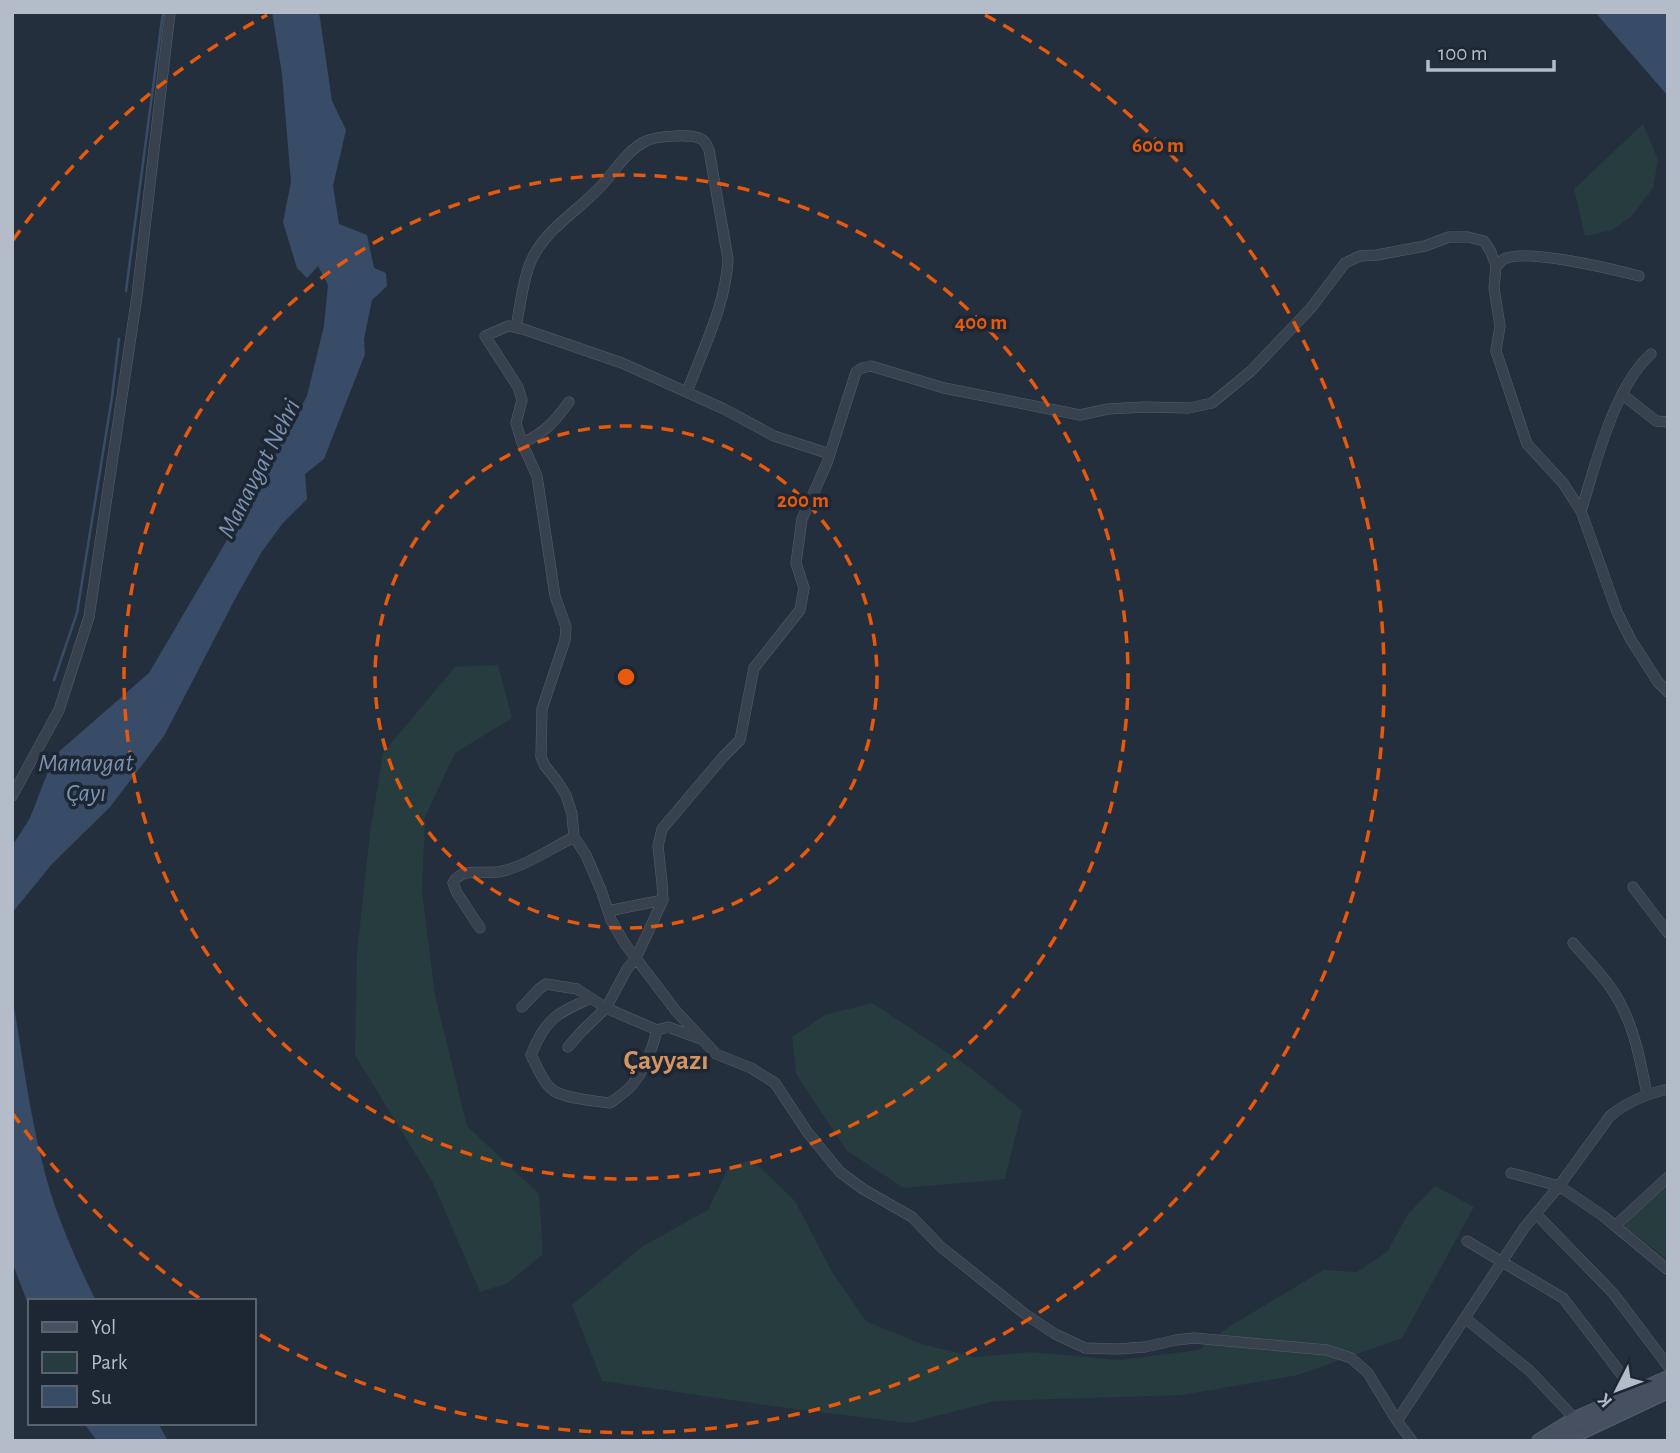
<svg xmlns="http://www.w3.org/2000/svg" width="1680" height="1453" font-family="'Alegreya Sans',sans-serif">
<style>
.green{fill:#263c3f}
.water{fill:#394c67}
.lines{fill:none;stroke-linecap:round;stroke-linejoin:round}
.stream{stroke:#394c67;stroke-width:2.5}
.street-casing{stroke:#565f6c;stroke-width:11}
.secondary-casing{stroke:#565f6c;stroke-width:16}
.street{stroke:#38414e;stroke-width:10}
.secondary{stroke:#465061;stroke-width:14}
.ring{fill:none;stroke:#e8590c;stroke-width:3.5;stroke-dasharray:12 9}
.labels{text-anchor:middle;stroke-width:7;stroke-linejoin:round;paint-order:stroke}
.water-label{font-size:26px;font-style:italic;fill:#7c92b1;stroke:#1d2633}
.quarter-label{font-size:28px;font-weight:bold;fill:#d59563;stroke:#1d2633}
.centre{fill:#e8590c;stroke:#1d2633;stroke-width:3.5}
.ring-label{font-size:21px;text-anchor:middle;font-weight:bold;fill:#e8590c;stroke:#1d2633;stroke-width:7;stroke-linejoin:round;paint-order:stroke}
</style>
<rect width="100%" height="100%" fill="#242f3e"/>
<!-- green -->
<path class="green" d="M1643,124L1658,160L1653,188L1631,217L1612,230L1585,236L1574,189Z
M498,665L512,718L455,753L425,817L422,892L435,995L467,1126L539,1194L543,1254L508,1283L480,1292L432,1181L355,1055L357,953L370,833L383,753L455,667Z
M872,1003L969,1067L1022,1110L1005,1179L904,1188L847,1151L796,1074L792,1037L825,1015Z
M752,1160L795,1201L832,1272L866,1321L921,1344L974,1357L1031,1352L1118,1360L1199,1350L1230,1326L1324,1270L1357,1272L1387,1252L1408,1214L1435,1186L1474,1207L1402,1338L1298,1375L1182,1395L995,1401L909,1423L787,1408L602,1381L572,1305L643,1246L708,1210L729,1167Z
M1668,1183V1256L1665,1258L1625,1227L1629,1219Z"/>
<!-- water -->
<path class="water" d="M272,12H319L332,101L346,130L333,186L339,224L367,235L374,268L386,273L387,286L372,300L364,339L365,354L324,459L305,474L307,499L282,524L261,553L235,599L164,736L110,807L52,864L12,913V846L30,818L54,756L149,673L240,518L307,396L324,326L328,285L318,266L307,278L297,268L283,222L291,182L282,74Z
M1595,12H1668V96Z
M12,996C22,1051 28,1106 42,1161C53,1209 74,1256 96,1301H30V1309L12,1262Z
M84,1423H158L168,1441H97Z"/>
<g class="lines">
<!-- stream -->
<path class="stream" d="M126,291L163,12
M54,680L77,613L112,397L119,339"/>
<defs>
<path id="street" d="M1639,276C1612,269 1526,248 1504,259C1501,261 1499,264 1496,266L1494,288L1500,326L1496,351L1527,444L1563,483L1581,511L1617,612L1631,640L1658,682L1668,692
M516,327C520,307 524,272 534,255C550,226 579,210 601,186C616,170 626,151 646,141C657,136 688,134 699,138C705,140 707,145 709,150L728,259C726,304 703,349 687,392
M1622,394L1656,421L1668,422
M522,443C545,433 555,421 569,402
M1581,511C1596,463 1614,387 1651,354
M12,796L59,710L89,617L137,296L170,12
M574,837L572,814L566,795L557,781L545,766L541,757L542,709L565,640L566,627L555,596L537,476L522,443L516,423L522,400L518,387L485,336L508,326L523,329L622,363L724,409L774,436L830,454
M1633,887L1668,933
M608,911L663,900
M480,928L457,893L453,883C461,867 483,874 498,872C520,869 554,847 574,837L586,855L601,890L611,920L625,944L676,1011L716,1054L751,1068L775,1083L808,1133L840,1172L863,1189L912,1217L941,1247L1025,1314L1055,1334L1085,1348L1118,1349L1145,1347L1176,1340L1194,1338L1327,1350L1351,1358L1368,1373L1397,1421L1412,1441
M1573,943C1590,963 1612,984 1623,1009C1636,1035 1641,1065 1647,1094
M591,998C557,1013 545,1019 531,1055C537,1066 544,1086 556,1092C570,1099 594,1101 610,1103C617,1098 626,1092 632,1085C644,1071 653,1048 657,1030
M522,1007L539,989L546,984L577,989L606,1008L657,1030L668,1027L701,1039
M568,1047L581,1032L606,1008L627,969L636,958L663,900L662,883L658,846L662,829L723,757L740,740L754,668L800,610L804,588L796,563L802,519L827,463L856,372L862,368L871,366L944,388L1080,415L1108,409L1145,407L1189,408L1212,403L1251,371L1311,308L1345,263L1360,256L1377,255L1425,246L1449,237H1468L1484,241L1491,252L1496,266
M1511,1173L1559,1186L1602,1215L1667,1269
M1536,1214L1613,1293L1668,1366
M1616,1225L1668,1177
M1467,1241L1563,1298L1635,1392
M1465,1318L1530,1371L1575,1419
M1397,1421L1524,1228L1559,1186L1610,1116C1627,1102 1646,1094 1668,1089"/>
<path id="secondary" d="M1539,1441L1575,1419L1668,1378
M1562,1441L1668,1391"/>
</defs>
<!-- street casing -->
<use href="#street" class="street-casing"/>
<!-- secondary casing -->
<use href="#secondary" class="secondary-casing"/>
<!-- street -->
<use href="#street" class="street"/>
<!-- secondary -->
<use href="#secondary" class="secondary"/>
</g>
<!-- distance rings -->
<g class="ring">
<circle cx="626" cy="677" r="251"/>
<circle cx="626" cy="677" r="502"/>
<path d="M199 1298A753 753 0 0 1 13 1114M13 240A753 753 0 0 1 267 15M985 15A753 753 0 1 1 255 1332"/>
</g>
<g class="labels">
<!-- water labels -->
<g class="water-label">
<text transform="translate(258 468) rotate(-63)" y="9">Manavgat Nehri</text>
<text x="86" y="771">Manavgat<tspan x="86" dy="30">Çayı</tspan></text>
</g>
<!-- quarter labels -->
<g class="quarter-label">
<text x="666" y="1069">Çayyazı</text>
</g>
</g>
<circle cx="626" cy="677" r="10" class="centre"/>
<g class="ring-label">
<text x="1158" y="152">600 m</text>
<text x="981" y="329">400 m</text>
<text x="803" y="507">200 m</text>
</g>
<!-- border -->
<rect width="1680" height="1453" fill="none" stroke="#b4bcc9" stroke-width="28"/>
<!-- legend -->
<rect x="28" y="1299" width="228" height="126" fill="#1d2633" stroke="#59626f" stroke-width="2"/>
<rect x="42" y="1322" width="35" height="10" fill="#465061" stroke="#59626f" stroke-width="2"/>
<text x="91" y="1334" font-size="21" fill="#b4bcc9">Yol</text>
<rect x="42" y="1352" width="35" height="21" fill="#263c3f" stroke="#59626f" stroke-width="2"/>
<text x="91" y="1369" font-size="21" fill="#b4bcc9">Park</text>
<rect x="42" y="1386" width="35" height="21" fill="#394c67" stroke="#59626f" stroke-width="2"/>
<text x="91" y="1404" font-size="21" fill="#b4bcc9">Su</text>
<!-- north arrow -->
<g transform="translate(1617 1390) rotate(228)" stroke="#1d2633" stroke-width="5" paint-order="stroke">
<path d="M0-5L12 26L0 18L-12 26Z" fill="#b4bcc9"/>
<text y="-10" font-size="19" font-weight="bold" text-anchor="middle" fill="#b4bcc9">K</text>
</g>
<!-- scale -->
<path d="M1428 60v10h126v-10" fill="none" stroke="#b4bcc9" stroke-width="3.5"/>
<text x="1438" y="60" font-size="21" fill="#b4bcc9" stroke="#1d2633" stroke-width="5" paint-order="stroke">100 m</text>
</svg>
